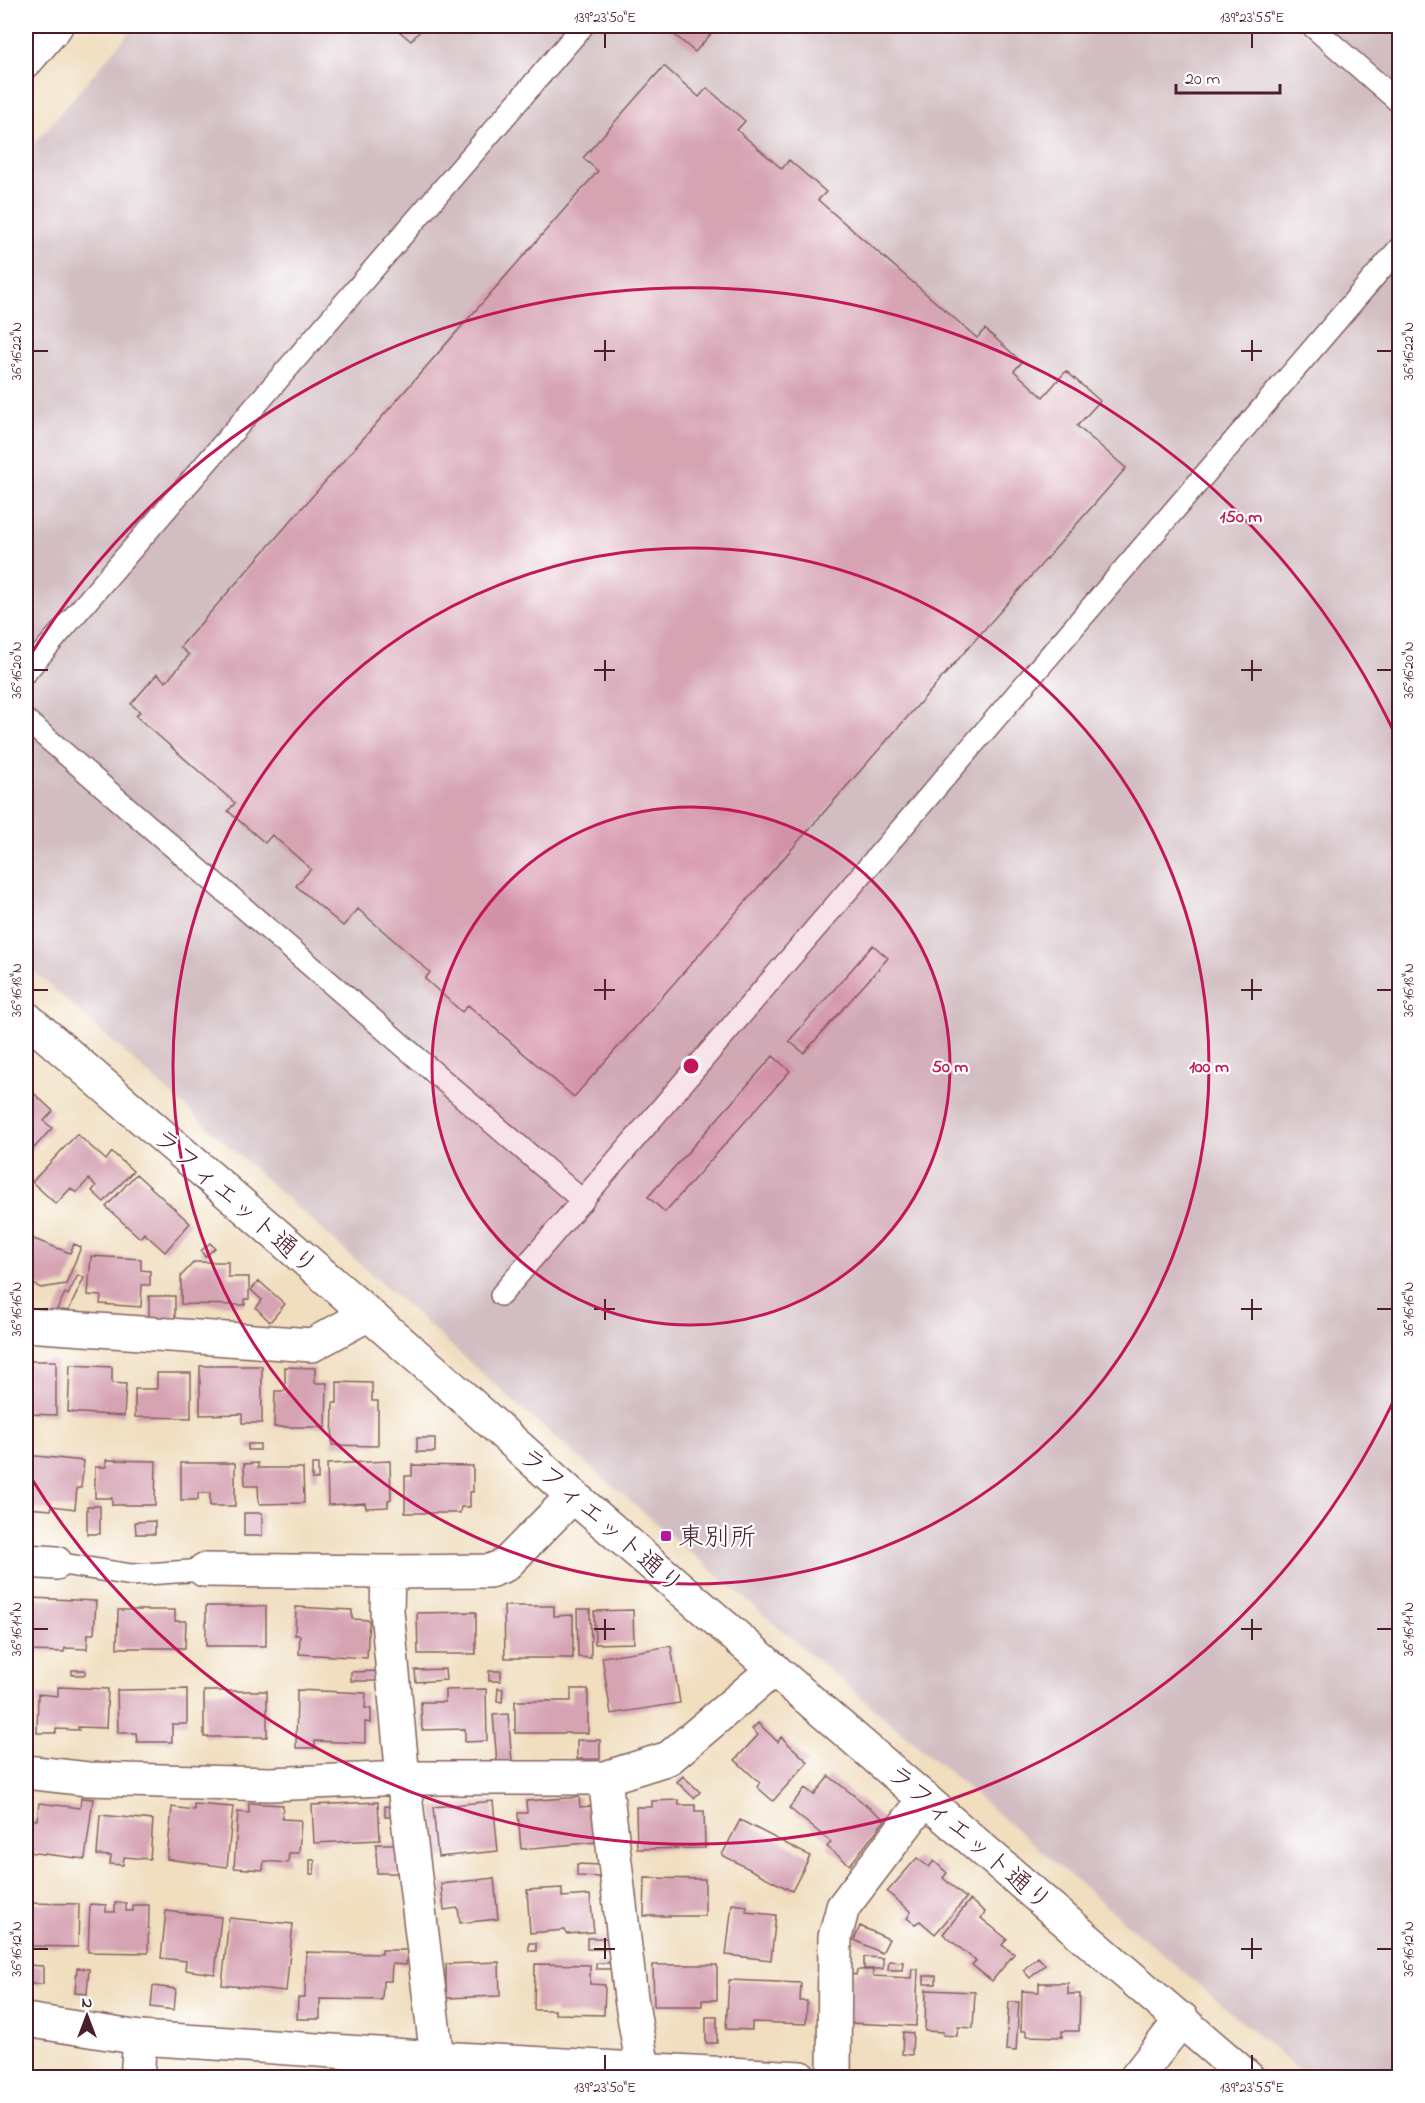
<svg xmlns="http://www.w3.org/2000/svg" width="1425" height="2103" font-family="'Indie Flower','Klee One',sans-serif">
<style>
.industrial{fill:#d2bec2}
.building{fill:#d6a3b3}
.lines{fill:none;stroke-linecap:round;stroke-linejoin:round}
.service-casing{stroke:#84625f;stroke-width:24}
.minor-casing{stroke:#84625f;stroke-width:36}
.tertiary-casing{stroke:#84625f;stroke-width:36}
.service{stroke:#fff;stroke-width:21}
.minor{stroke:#fff;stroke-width:33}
.tertiary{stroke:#fff;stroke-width:33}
.ticks{fill:none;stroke:#4a1f2b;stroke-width:2}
.ring{fill:none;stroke:#c2185b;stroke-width:3}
.poi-dot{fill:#b5179e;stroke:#fff;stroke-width:2}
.labels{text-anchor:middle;stroke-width:4.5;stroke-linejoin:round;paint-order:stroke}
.street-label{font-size:26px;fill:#4a1f2b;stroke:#fff}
.poi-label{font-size:26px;fill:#4a1f2b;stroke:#fff;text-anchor:start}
.centre{fill:#c2185b;stroke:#fff;stroke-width:3}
.ring-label{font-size:18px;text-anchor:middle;font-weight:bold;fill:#c2185b;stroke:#fff;stroke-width:4.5;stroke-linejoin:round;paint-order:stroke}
.neatline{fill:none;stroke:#4a1f2b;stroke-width:2}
.ticks-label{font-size:15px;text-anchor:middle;fill:#4a1f2b}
</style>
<rect width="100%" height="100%" fill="#fff"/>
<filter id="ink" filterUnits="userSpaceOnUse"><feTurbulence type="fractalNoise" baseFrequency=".0167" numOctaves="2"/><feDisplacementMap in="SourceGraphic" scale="12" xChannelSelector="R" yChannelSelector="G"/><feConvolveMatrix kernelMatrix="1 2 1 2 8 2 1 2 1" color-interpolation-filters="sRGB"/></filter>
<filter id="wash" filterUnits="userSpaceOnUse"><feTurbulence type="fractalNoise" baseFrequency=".008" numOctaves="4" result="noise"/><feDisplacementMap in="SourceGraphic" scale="24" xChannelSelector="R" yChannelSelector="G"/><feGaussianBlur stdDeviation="1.35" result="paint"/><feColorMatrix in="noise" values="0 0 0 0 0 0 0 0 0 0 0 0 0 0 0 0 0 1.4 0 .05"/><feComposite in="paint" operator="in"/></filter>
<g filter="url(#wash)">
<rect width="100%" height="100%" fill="#f0debf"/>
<!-- industrial -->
<path class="industrial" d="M135,26H1399V2077H1307L515,1403L26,964V153Z"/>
<g id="blocks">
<!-- building -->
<path class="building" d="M393,26H415L420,31L411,41Z
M664,26H718L695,52Z
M664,66L699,97L707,88L745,121L737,130L782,169L789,160L826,192L818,200L977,338L985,329L1022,362L1014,371L1043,397L1066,371L1100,401L1077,426L1126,468L574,1097L468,1005L462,1012L425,979L430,972L358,909L343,926L296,886L311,869L272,835L265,843L228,811L235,803L136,716L140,712L131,704L157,674L166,682L189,655L180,647L598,171L583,158Z
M873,945L888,958L804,1053L789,1041Z
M773,1056L790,1071L665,1212L648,1197Z
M26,1086L53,1111L44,1121L52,1128L26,1157Z
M77,1134L106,1160L112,1152L133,1171L104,1202L92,1191L96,1186L89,1179L76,1193L71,1188L56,1204L32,1182Z
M136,1174L190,1223L165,1252L144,1233L140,1238L106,1207Z
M26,1236L70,1253L74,1244L81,1247L66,1284L41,1288L26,1281Z
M210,1243L215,1248L205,1257L201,1251Z
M91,1256L141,1259V1270L150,1271V1285H142L141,1307L100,1304L101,1296L88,1295Z
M194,1262H228V1277H249V1299H245V1305L181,1304V1276Z
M78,1275L84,1278L64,1320L54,1315L65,1293L68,1295Z
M259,1281L285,1304L270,1322L256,1308L262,1300L251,1290Z
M149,1296H175V1325H149Z
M26,1361H56V1415L26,1414Z
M70,1365L112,1367V1383L126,1384L124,1416L68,1412Z
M200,1366H262V1423H242V1414L200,1415Z
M285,1367L315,1368V1383H327L326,1427H274L275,1391H285Z
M157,1373H191V1418L135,1417V1389H157Z
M337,1382L372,1383V1401H378V1446L332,1445L333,1403H337Z
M417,1438H435V1452H417Z
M248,1444H260V1450H248Z
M26,1455L84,1461L81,1488H77L75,1509L52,1506L51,1510L26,1508Z
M106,1460L156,1461L155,1505H112V1498H95V1467H106Z
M390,1461L391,1499L388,1500V1507L366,1508L365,1503L328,1505L327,1464Z
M181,1463H235V1506H210V1493H198V1500H181Z
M258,1463V1468H303L304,1503L259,1504L258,1486H245L244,1464Z
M312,1464H318V1479H312Z
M412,1465L473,1466V1492H470V1507H461L460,1513H405V1476H412Z
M87,1506H100V1534H87Z
M244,1513H262V1536H244Z
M155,1521V1534H136L135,1522Z
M31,1598L96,1601L94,1634H88L87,1649L65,1648L64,1652L29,1651Z
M206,1606H266V1646H206Z
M504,1606H554V1616L573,1615V1658H505Z
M296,1607L352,1610V1619L369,1620L367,1658L299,1654L300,1635H295Z
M577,1609H590L591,1658L578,1657Z
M118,1610H175V1621H186L185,1648H117Z
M633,1610L634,1643L595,1644L594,1611Z
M476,1612V1654H418L417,1613Z
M671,1646L680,1703L611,1714L602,1657Z
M445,1669L446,1680L416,1682L415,1670Z
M72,1670H85V1675H72Z
M377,1671L378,1681H351V1672Z
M489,1671H501V1681H489Z
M58,1687L108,1689L106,1728L78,1727L79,1730L56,1729V1733H37L38,1694L58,1696Z
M498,1688L503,1689L502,1702L497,1701Z
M187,1689V1724H172V1742H137L136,1733H118L117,1690Z
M486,1689L487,1741L465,1742V1729L422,1730L421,1702H445V1690Z
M571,1689H588V1733H515V1701H571Z
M297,1690L366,1693L365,1708L371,1709V1723L365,1722V1743L315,1741V1748H296Z
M204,1691H267V1737H204Z
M508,1714L512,1762L497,1763L493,1715Z
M758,1723L778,1742L781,1737L808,1762L773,1801L757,1787L760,1783L735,1760L758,1735L752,1729Z
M577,1740H600V1759H577Z
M683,1776L700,1792L694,1798L677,1782Z
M829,1776L885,1820L850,1865L827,1847L831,1842L789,1808L805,1788L814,1795Z
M579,1797L580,1807L594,1806L597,1842L521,1849L518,1813H527L526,1801Z
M81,1798L93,1799L85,1859L28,1852L29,1843L26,1842V1838L28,1819L37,1820L39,1803L80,1808Z
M679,1800V1805H695V1811H704L705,1848L637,1849L636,1807H652V1801Z
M493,1801L498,1851L438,1857L433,1807Z
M378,1802L380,1840L314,1843L312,1805Z
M249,1803L283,1805L282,1819L301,1820L299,1853H289L288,1863L264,1861L263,1870L234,1868L238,1812L249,1813Z
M194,1804L233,1807L227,1867L167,1859L172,1807L194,1810Z
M385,1806L395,1807V1817H385Z
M100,1815L153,1820L150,1859L124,1857L123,1865L110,1864L111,1856L97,1855Z
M740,1820L810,1856L792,1891L722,1855Z
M376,1844H400V1873H377Z
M917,1858L929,1867L934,1861L947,1873L943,1878L966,1898L935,1934L920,1921L915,1924L907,1918L911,1912L887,1892Z
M310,1860H315L314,1874H310Z
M577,1864L600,1865V1877L577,1876Z
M494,1878L498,1919L460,1923L458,1908L444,1910L441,1884Z
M645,1878L705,1879V1916H644Z
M562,1888V1897L590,1895L594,1932L567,1934L565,1930L530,1933L527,1890Z
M970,1900L985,1912L981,1918L1007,1939L1002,1945L1014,1954L992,1981L972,1965L976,1961L943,1934Z
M26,1903L79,1904L78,1947L26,1946Z
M115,1903H126V1911H133V1905H149L148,1953L88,1952L90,1904L106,1905V1912H115Z
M732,1904L747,1906L746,1912L776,1915L771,1960L726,1955Z
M166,1911L221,1917L215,1974L185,1970L186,1961L161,1958Z
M229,1918L293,1924L286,1991L222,1985Z
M860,1926L889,1939L882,1953L854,1940Z
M587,1938H608V1949H587Z
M529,1943H536V1951H529Z
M382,1950H407L406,1965L392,1964L391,1981H383L382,2000L320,1999V2019H297L298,1998H305L306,1952L382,1954Z
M864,1957L883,1958V1969H864Z
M1038,1957L1045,1965L1030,1978L1023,1970Z
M889,1961L903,1962L902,1970H888Z
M499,1962L500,1996L446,1998V1964Z
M596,1963H610L611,1969H596Z
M535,1964L590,1965V1984L605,1985L604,2015L555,2014V2010H534Z
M26,1965L43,1966V1984H26Z
M653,1965H717V2000H702V2006H654Z
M77,1968L89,1969L87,1994L75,1993Z
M912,1969H918L916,2026L848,2023L850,1974L856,1975L857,1970H873V1976L911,1978Z
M924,1976H936V1984H924Z
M729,1980L801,1983L800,2001H807L806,2024L752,2022V2030L726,2029Z
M1039,1983H1068V1994H1080L1079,2031H1062V2037L1026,2036V2031H1021L1022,1991L1039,1992Z
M153,1986L176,1989L174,2010L151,2007Z
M926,1990L975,1992L973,2028L958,2027L957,2036L943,2035V2032L925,2031Z
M1009,2002H1019L1016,2051L1006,2050Z
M706,2017H717V2043H706Z
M903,2032L913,2033L912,2055L902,2054Z"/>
</g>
</g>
<g filter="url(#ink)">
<use href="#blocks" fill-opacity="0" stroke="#84625f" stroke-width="1.5"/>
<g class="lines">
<defs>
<path id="service" d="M1312,26L1400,103
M26,672L583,26
M26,720L583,1201
M501,1295L1400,247
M56,1563L132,1575L204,1570"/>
<path id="minor" d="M26,1325L312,1345L367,1315
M26,1561L56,1563
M204,1570L388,1572L490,1571L505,1565L573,1496
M388,1572L387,1611L403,1778L437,2058
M26,1772L88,1779L270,1784L403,1778H605L669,1758L774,1669
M605,1778L631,1998L643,2069
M137,2078L140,2038
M834,2078L835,1937L843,1907L925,1799"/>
<path id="tertiary" d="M26,61L56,26
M26,1018L434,1371L573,1496L1248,2078
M26,2020L140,2038L437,2058L801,2078
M1136,2078L1182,2019"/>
</defs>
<!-- service casing -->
<use href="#service" class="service-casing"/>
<!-- minor casing -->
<use href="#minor" class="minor-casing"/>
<!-- tertiary casing -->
<use href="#tertiary" class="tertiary-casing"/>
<!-- service -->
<use href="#service" class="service"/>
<!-- minor -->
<use href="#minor" class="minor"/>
<!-- tertiary -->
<use href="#tertiary" class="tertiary"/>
</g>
</g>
<!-- ticks -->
<path class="ticks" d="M605,33V48M1252,33V48M605,340V361M1252,340V361M33,351H48M594,351H615M1241,351H1262M1377,351H1392M605,660V681M1252,660V681M33,670H48M594,670H615M1241,670H1262M1377,670H1392M605,979V1000M1252,979V1000M33,990H48M594,990H615M1241,990H1262M1377,990H1392M605,1299V1320M1252,1299V1320M33,1309H48M594,1309H615M1241,1309H1262M1377,1309H1392M605,1619V1640M1252,1619V1640M33,1629H48M594,1629H615M1241,1629H1262M1377,1629H1392M605,1938V1959M1252,1938V1959M33,1949H48M594,1949H615M1241,1949H1262M1377,1949H1392M605,2055V2070M1252,2055V2070"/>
<!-- distance rings -->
<circle cx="691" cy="1066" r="259" fill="#c2185b" fill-opacity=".12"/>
<g class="ring">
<circle cx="691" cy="1066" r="259"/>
<circle cx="691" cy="1066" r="518"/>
<path d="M1399 1389A778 778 0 0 1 28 1473M28 659A778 778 0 0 1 1399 743"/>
</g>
<!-- markers -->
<rect class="poi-dot" x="660" y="1530" width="12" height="12" rx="3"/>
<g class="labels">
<!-- street labels -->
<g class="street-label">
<text transform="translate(236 1201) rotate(41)" y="9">ラフィエット通り</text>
<text transform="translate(602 1520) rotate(41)" y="9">ラフィエット通り</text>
<text transform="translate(970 1837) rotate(41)" y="9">ラフィエット通り</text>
</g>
<!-- poi labels -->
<g class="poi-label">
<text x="678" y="1545">東別所</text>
</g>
</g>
<circle cx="691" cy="1066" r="9" class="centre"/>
<g class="ring-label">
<text x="1241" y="522">150 m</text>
<text x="950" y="1072">50 m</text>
<text x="1209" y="1072">100 m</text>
</g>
<!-- margin -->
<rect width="1425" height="2103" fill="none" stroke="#fff" stroke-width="66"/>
<!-- north arrow -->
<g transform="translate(87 2016)" stroke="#ffffff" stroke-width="4.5" paint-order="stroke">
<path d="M0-4.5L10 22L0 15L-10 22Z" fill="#4a1f2b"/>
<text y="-9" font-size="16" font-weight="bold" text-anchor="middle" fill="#4a1f2b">N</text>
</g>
<!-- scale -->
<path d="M1176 84v9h104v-9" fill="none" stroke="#4a1f2b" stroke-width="3"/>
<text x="1185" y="84" font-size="18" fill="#4a1f2b" stroke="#ffffff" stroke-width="4.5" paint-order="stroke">20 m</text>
<rect x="33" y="33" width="1359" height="2037" class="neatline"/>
<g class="ticks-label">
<text x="605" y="22">139°23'50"E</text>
<text x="1252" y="22">139°23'55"E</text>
<text transform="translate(16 351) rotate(-90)" y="5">36°16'22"N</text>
<text transform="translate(1408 351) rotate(-90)" y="5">36°16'22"N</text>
<text transform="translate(16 670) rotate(-90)" y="5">36°16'20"N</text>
<text transform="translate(1408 670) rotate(-90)" y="5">36°16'20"N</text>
<text transform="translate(16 990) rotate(-90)" y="5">36°16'18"N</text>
<text transform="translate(1408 990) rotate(-90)" y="5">36°16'18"N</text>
<text transform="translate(16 1309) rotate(-90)" y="5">36°16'16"N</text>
<text transform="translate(1408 1309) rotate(-90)" y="5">36°16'16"N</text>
<text transform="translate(16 1629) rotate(-90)" y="5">36°16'14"N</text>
<text transform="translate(1408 1629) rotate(-90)" y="5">36°16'14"N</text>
<text transform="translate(16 1949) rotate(-90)" y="5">36°16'12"N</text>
<text transform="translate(1408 1949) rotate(-90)" y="5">36°16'12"N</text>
<text x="605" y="2092">139°23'50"E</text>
<text x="1252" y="2092">139°23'55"E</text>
</g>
</svg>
